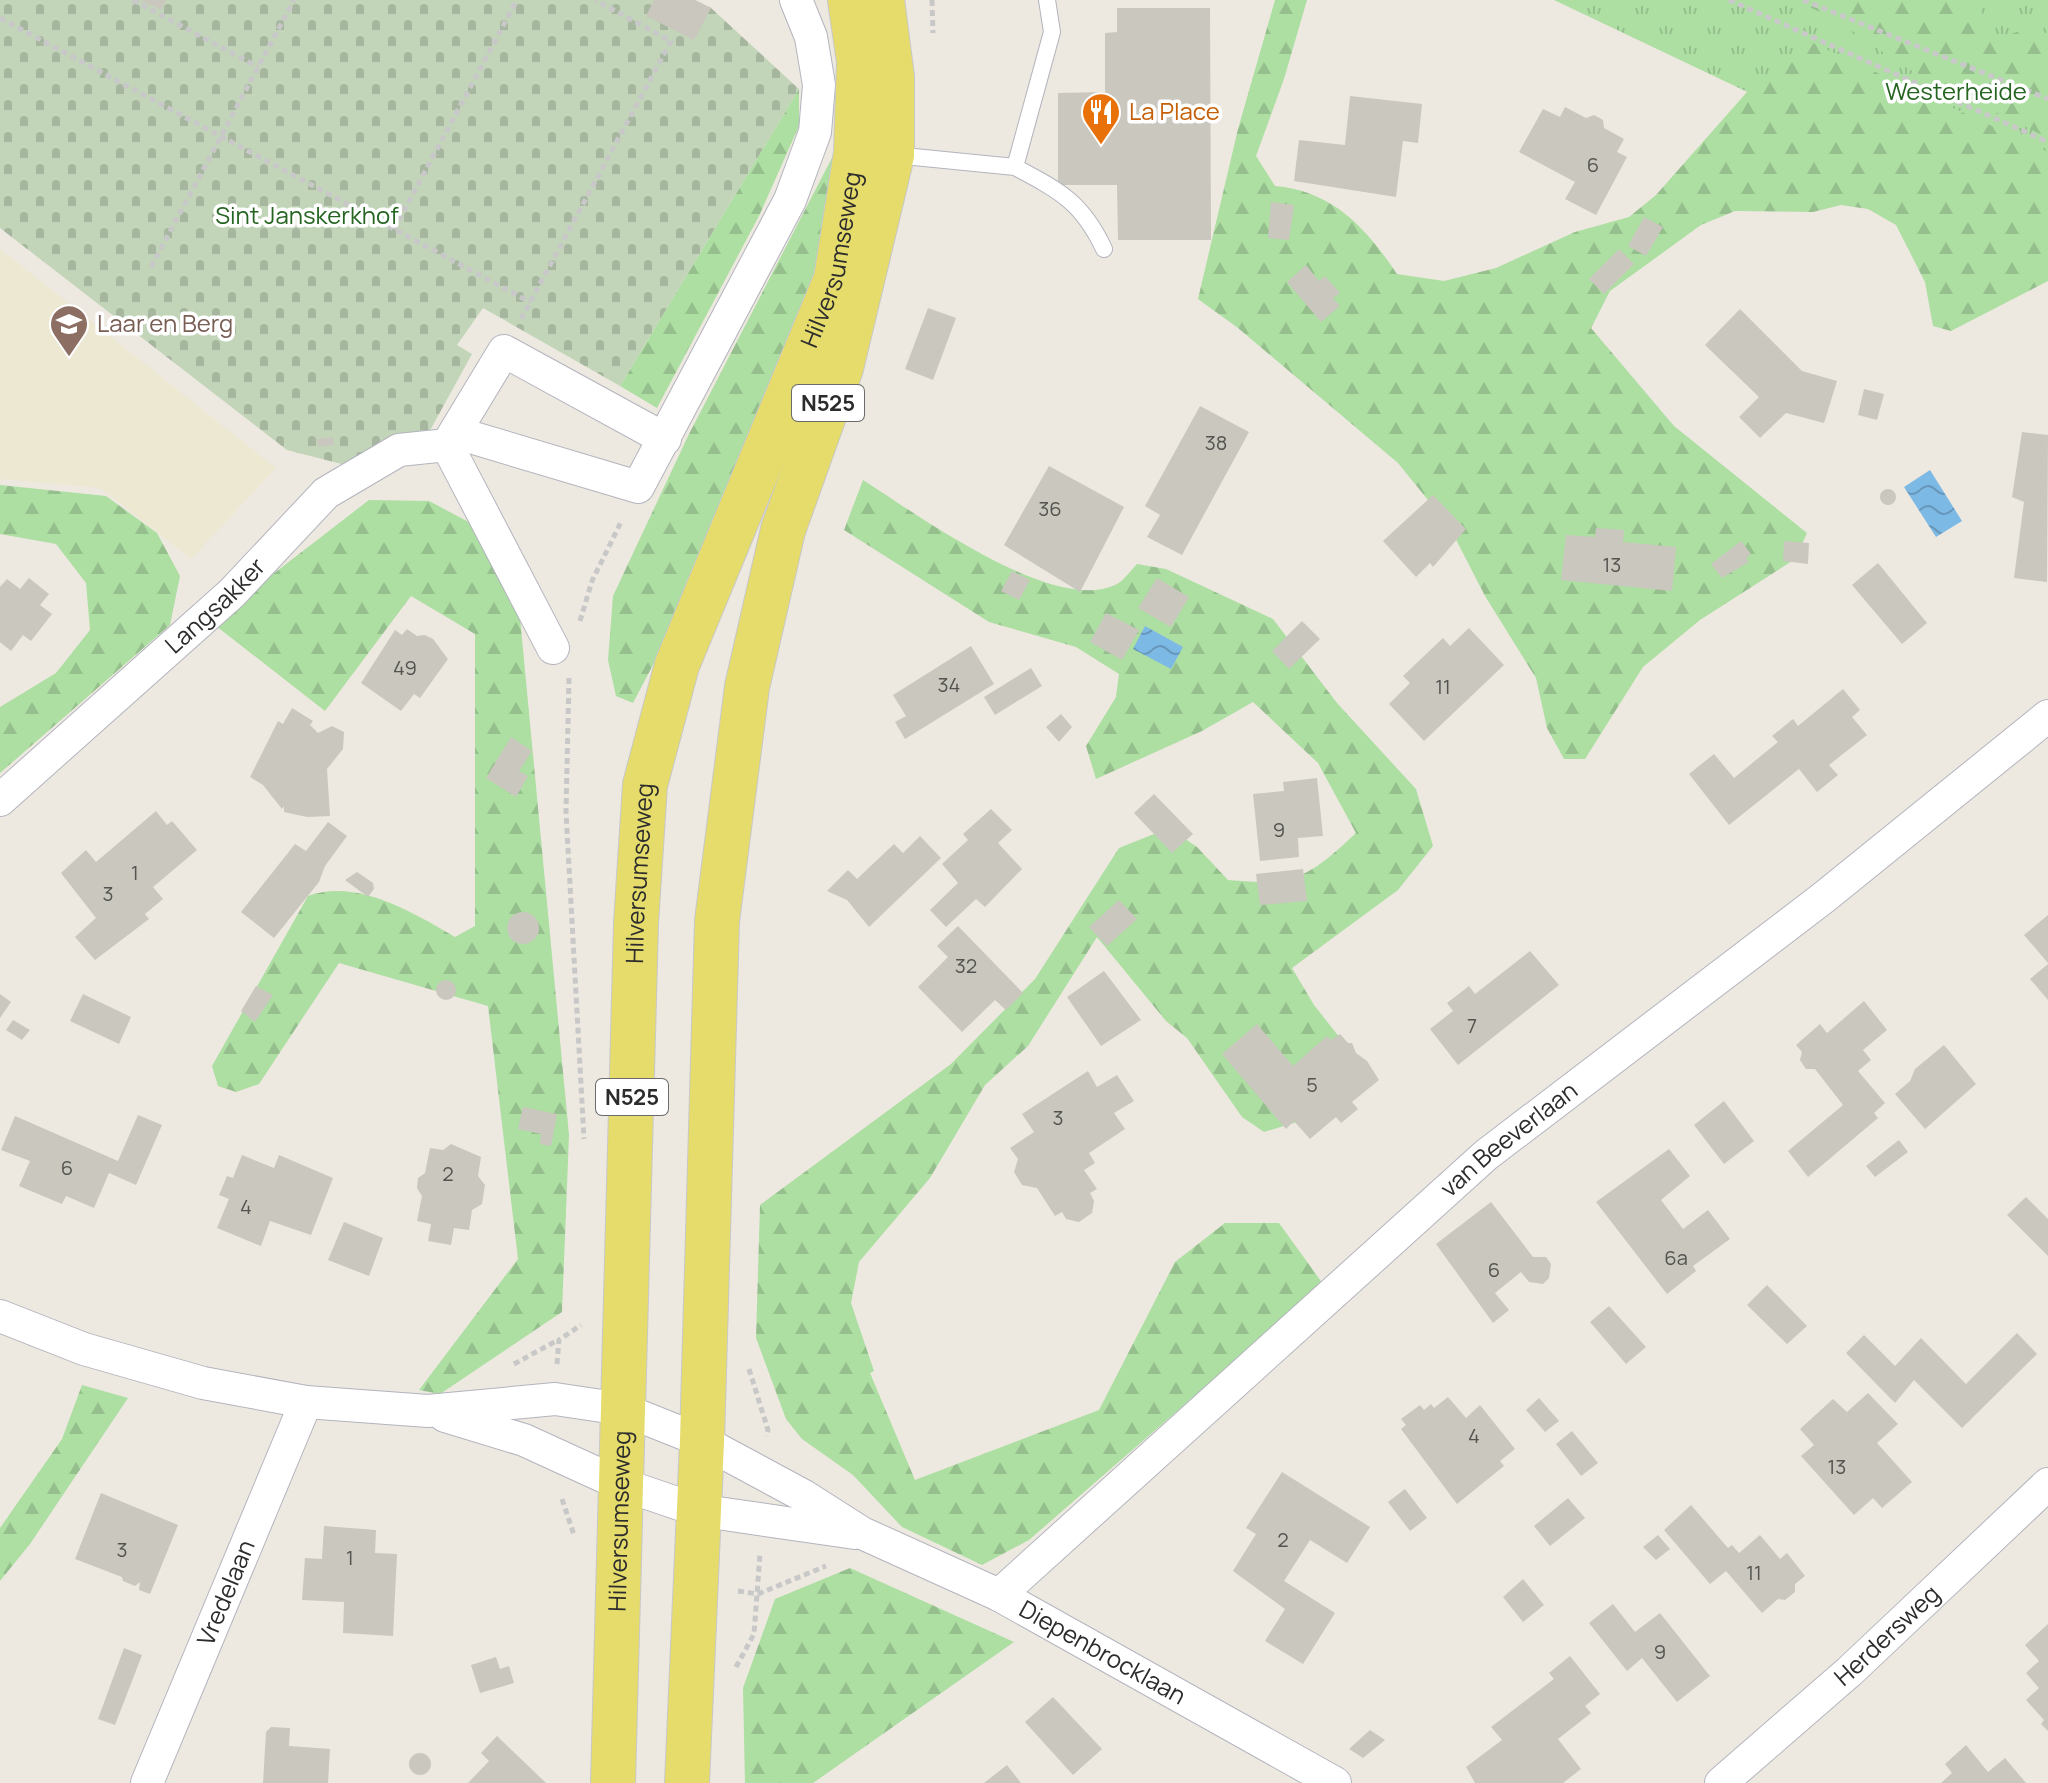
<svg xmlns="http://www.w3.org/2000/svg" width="2048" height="1783" font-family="Manrope,sans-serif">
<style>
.education{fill:#ece8d1}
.grass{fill:url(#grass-tufts)}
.forest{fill:url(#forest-firs)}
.cemetery{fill:url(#cemetery-stones)}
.water{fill:url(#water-waves)}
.building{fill:#c9c7be}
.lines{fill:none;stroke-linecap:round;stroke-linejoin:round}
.service-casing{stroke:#b3b4be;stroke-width:18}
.minor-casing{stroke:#b3b4be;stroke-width:34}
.primary-casing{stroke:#c8c8c8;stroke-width:46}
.path{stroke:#c8c8c8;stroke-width:5;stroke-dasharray:6 4;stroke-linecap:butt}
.service{stroke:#fff;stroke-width:16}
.minor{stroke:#fff;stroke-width:32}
.primary{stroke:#e5dc6c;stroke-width:44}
.labels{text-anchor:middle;stroke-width:7;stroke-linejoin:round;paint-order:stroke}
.number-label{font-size:20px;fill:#535350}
.shield{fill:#fff;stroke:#6b6b6b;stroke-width:2}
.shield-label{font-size:22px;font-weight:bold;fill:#2c2c2c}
.park-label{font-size:24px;fill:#256521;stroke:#fff}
.food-label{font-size:24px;fill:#c56008;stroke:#fff;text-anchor:start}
.street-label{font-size:24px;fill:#2c2c2c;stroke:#fff}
.education-label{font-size:24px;fill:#785e54;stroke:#fff;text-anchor:start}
</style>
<defs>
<pattern id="grass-tufts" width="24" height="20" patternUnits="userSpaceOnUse" patternTransform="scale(2)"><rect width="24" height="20" fill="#addea2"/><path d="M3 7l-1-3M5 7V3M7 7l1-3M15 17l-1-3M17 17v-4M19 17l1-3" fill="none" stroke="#95bf8c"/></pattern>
<pattern id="forest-firs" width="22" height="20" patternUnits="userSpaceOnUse" patternTransform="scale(2)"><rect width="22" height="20" fill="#addea2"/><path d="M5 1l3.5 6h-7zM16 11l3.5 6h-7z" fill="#95bf8c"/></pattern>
<pattern id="cemetery-stones" width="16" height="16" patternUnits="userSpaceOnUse" patternTransform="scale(2)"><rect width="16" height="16" fill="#c2d5b9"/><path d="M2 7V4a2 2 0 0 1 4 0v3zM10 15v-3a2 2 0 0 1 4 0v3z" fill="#a7b79f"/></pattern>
<pattern id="water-waves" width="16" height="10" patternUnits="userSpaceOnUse" patternTransform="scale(2)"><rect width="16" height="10" fill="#7db9e5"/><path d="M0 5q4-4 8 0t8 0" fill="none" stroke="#6797ba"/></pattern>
</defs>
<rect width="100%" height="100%" fill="#ede9e0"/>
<!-- education -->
<path class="education" d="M0,249L276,468L191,559L101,488L0,479Z"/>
<!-- grass -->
<path class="grass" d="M1554,0H2048V235Z"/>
<!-- forest -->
<path class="forest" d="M1275,0H1307L1284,79L1256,156L1275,186C1333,191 1366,228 1397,274L1444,281L1496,268L1575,232L1629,217L1656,195L1747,92L1813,43L2048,152V281L1951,331L1933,326L1925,282L1896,225L1868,209L1841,205L1813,212L1735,211L1701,225L1610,291L1591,328L1674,426L1807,533L1795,559L1700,620L1643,667L1585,759H1564L1547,728L1536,678L1485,596L1449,526L1398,463L1238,328L1198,299L1238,129Z
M1794,0H1976L1995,40L2019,31L2048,33V138L1903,66L1835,19Z
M799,89V126L759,216L657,408L620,386Z
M836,150L822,284L709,558L633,703L616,696L608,660L613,596L688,436Z
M863,480C917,514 1052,614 1115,585C1123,582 1130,571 1137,564L1166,569L1273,619L1337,703L1416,789L1433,846L1398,890L1292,968L1314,1005L1340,1038L1297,1122L1264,1132L1242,1117L1187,1038L1166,1021L1097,937L1028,1046L985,1085L930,1178L859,1262L851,1303L874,1371L870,1373L915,1480L1099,1410L1175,1262L1225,1223H1279L1323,1284L1029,1540L982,1565L902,1527L853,1475L802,1439L786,1419L756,1338L760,1205L951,1064L1035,979L1119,848L1169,828L1197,847L1228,880C1295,886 1308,878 1356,833L1318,763L1253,702L1202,731L1096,779L1086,746L1116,697L1119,674L1076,647L989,622L844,530Z
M0,485L106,496L157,533L180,576L170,625L0,773V707L56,673L90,630L86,583L56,544L0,534Z
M369,500L429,501L480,528L519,607L569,1135L562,1312L440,1394L419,1390L518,1259L488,1006L339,963L259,1084L236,1092L218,1086L212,1066L308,896C357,878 414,913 455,937L475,926V634L411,596L325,711L211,622Z
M82,1385L128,1398L30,1544L0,1581V1528L62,1439Z
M850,1568L1014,1642L813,1783H745L743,1688L775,1599Z"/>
<!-- cemetery -->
<path class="cemetery" d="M0,0H695L711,8L799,89L620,386L483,308L457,345L472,354L428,434L353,467L287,450L0,228Z"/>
<!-- water -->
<path class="water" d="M1930,470L1962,521L1936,537L1904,487Z
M1145,626L1183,647L1171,669L1133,649Z"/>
<!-- building -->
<path class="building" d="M140,0H166L161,10Z
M654,0H695L711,8L694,40L646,16Z
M1117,8H1210L1211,240H1118L1117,185H1058V93L1105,92V33L1117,32Z
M1350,96L1422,104L1418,143L1403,141L1396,197L1294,181L1299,140L1345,145Z
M1565,107L1586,118L1594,115L1603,120L1604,128L1624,139L1617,152L1627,157L1596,215L1565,199L1575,182L1519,152L1543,109L1560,117Z
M1271,202L1294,205L1289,240L1268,238Z
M1644,217L1663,227L1646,256L1628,246Z
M1619,249L1634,264L1604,294L1589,279Z
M1306,265L1319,281L1325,276L1340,293L1333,298L1340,306L1321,322L1287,282Z
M928,308L956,318L933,380L905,369Z
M1740,309L1802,371L1837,381L1824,423L1786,413L1760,438L1739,417L1759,397L1705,345Z
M1864,389L1884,394L1877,420L1858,415Z
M1200,406L1249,432L1182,555L1147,537L1160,515L1145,506Z
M2022,432L2048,435L2047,582L2014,578L2024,502L2012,497Z
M333,437L334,445L318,447L317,439Z
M1049,466L1124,507L1080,592L1004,545Z
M1880 497a8 8 0 1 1 16 0a8 8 0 1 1-16 0Z
M1433,495L1466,529L1433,567L1430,563L1416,577L1383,541Z
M1596,528L1624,530L1623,542L1676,547L1672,591L1561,580L1566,535L1595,537Z
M1741,541L1751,554L1746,558L1749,562L1722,578L1711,564Z
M1784,541L1809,543L1808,564L1783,561Z
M1878,563L1927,623L1902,644L1852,585Z
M1012,571L1030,580L1019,600L1001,591Z
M29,578L49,594L40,605L52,614L31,641L23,635L11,651L0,642V587L7,579L20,589Z
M1157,578L1189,597L1171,627L1138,608Z
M1106,613L1139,630L1122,660L1090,642Z
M1302,621L1320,639L1289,669L1272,651Z
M1469,628L1504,665L1424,741L1389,704L1410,683L1403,676L1443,638L1450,646Z
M407,629L417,636L425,635L433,639L448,659L420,698L414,694L401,711L361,683L395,630L402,635Z
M971,646L994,684L905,739L895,722L906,716L893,695Z
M1031,668L1042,686L995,715L984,697Z
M1843,689L1860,710L1852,717L1867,735L1829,765L1838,775L1817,792L1799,769L1729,825L1689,774L1714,754L1734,778L1778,742L1772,736L1793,719L1798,726Z
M292,708L313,721L310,725L318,733L332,726L344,732L343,749L327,769L330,816L307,817L284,812V806L282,809L263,785L250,777L278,721L283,724Z
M1061,714L1072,727L1059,742L1046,727Z
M511,737L532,751L519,771L528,776L516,797L486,778Z
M1317,778L1323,836L1298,838L1299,857L1260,861L1253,794L1284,791L1283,782Z
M1154,794L1193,834L1172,853L1134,813Z
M991,809L1012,830L998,843L1022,869L985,907L976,899L946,927L930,910L958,883L942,864L968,840L963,834Z
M156,811L167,825L172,821L197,850L153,887L163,899L145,914L149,919L95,960L75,937L96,918L61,873L86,850L96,862Z
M328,822L347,836L325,866L319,882L274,938L241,912L295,844L306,851Z
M920,836L941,858L869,927L847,900L827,891L848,870L857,879L894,844L903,853Z
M1303,869L1307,901L1260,905L1256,874Z
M357,872L373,883L374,889L368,897L345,880Z
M1119,900L1137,919L1107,946L1089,927Z
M507 928a16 16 0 1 1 32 0a16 16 0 1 1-32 0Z
M2048,915V963L2024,935Z
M958,926L1023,993L1006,1010L995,1000L962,1032L918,987L948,957L937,946Z
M1530,951L1559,985L1458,1065L1430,1029L1453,1011L1447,1003L1469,986L1475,994Z
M2048,964V1000L2030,979Z
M1104,971L1141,1020L1101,1046L1067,997Z
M436 990a10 10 0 1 1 20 0a10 10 0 1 1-20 0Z
M256,986L273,995L255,1022L241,1011Z
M0,994L11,1002L0,1018Z
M83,994L131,1017L119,1044L70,1021Z
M1864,1001L1887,1030L1863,1050L1871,1060L1858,1071L1885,1103L1874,1113L1878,1118L1808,1177L1788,1151L1843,1105L1815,1069H1806L1800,1060L1802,1052L1796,1045L1820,1024L1827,1033Z
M13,1020L30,1030L22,1040L6,1030Z
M1257,1024L1293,1066L1327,1036L1331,1040L1340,1034L1348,1043H1352L1356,1053L1367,1061L1379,1080L1352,1102L1358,1109L1341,1123L1336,1117L1310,1139L1294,1121L1286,1129L1222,1054Z
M1944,1045L1976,1084L1925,1129L1895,1094L1910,1081L1915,1069Z
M1088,1071L1097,1087L1117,1075L1134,1101L1114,1113L1125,1129L1089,1153L1095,1163L1084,1170L1097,1189L1090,1193L1094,1201L1092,1213L1079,1222L1066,1219L1062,1212L1055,1216L1037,1188L1022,1185L1014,1172L1018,1159L1010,1148L1034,1132L1022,1114Z
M1724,1101L1754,1141L1724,1164L1694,1125Z
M523,1107L557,1114L551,1146L540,1144L541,1134L518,1129Z
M138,1115L162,1125L136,1185L109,1173L94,1208L66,1196L62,1204L19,1186L30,1161L1,1150L15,1116L118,1161Z
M1899,1140L1908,1152L1875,1177L1866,1166Z
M451,1144L481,1157L478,1176L485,1185L482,1204L472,1210L469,1230L454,1228L451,1245L428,1241L431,1224L417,1221L422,1196L417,1188L418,1178L425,1173L430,1148L443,1150Z
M1669,1149L1690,1176L1661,1200L1683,1229L1708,1210L1730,1239L1693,1266L1696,1271L1667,1294L1596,1202Z
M242,1155L274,1168L279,1155L333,1178L311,1235L270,1221L261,1246L217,1228L229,1199L219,1195L227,1176L233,1178Z
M2026,1197L2048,1219V1256L2007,1215Z
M1491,1202L1533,1257H1546L1551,1264L1549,1278L1543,1284L1529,1282L1521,1272L1495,1293L1509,1310L1493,1323L1436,1244Z
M344,1222L383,1238L369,1276L328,1260Z
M1767,1285L1807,1326L1787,1344L1747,1305Z
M1609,1306L1646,1347L1626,1364L1590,1322Z
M2017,1333L2037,1354L1962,1428L1914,1380L1895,1403L1846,1353L1864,1335L1895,1366L1921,1338L1966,1384Z
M1868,1393L1898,1424L1877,1443L1912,1482L1882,1508L1873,1498L1854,1515L1801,1456L1814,1445L1800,1429L1833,1399L1847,1412Z
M1448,1397L1466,1418L1480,1405L1515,1449L1500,1461L1504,1466L1457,1504L1401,1429L1406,1425L1401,1419L1420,1405L1424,1410L1431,1404L1434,1408Z
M1539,1398L1559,1421L1545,1432L1526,1410Z
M1572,1431L1598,1463L1581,1476L1556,1444Z
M1282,1472L1370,1527L1347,1563L1310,1540L1284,1581L1335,1613L1303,1664L1265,1641L1285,1609L1233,1571L1256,1534L1246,1528Z
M1405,1489L1427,1518L1410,1531L1388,1502Z
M101,1493L178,1525L150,1594L139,1590L140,1582L135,1586L123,1581L122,1577L75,1559Z
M1568,1498L1585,1518L1550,1546L1534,1526Z
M1691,1505L1728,1548L1732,1545L1739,1553L1760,1535L1780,1559L1787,1553L1805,1576L1795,1584V1592L1785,1600L1778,1599L1762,1613L1726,1571L1710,1584L1664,1530Z
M324,1526L376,1530L375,1553L397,1554L393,1636L343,1633L344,1602L302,1600L305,1558L322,1559Z
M1658,1535L1670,1549L1656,1560L1643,1547Z
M1523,1579L1544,1605L1523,1622L1503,1597Z
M1613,1604L1635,1632L1660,1613L1710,1676L1677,1702L1642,1658L1627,1671L1589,1623Z
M2048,1624V1731L2041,1724L2044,1720L2026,1700L2039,1688L2026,1673L2039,1661L2025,1645Z
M124,1648L142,1655L115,1725L98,1719Z
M1570,1656L1600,1694L1585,1706L1591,1713L1558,1739L1581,1769L1563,1783H1475L1466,1767L1502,1740L1491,1727L1554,1679L1549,1673Z
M496,1657L500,1669L509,1666L514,1683L480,1693L471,1665Z
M1053,1697L1102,1749L1073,1775L1025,1722Z
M271,1727L290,1728L289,1746L330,1749L328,1783H263L266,1732Z
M1370,1730L1385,1740L1363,1758L1349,1749Z
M497,1736L546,1783H468L489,1761L481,1753Z
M1966,1745L1988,1772L2005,1758L2026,1783H1941L1952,1773L1945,1764Z
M409 1764a11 11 0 1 1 22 0a11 11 0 1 1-22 0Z
M1007,1765L1021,1783H984Z"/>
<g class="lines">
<defs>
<path id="service" d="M1047,0L1052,32L1015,167C1060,191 1082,202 1104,249
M894,155L1015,167"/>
<g id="minor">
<path d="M457,433L638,487L790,200L815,132L819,85L811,37L796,0"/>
<path d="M447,445L553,648"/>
<path id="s1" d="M0,800L232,593L326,493L399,450L447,445L504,351L665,439"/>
<path id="s2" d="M0,1316L84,1349L203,1383L306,1402L428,1411L555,1399L622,1409L702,1441L804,1496L862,1533L999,1595L1335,1783"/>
<path d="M445,1416L524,1440L618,1483L697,1510L855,1533"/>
<path id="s3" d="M999,1595L1486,1155L1823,898L2048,716"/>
<path id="s4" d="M147,1783L306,1402"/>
<path id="s5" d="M1721,1783L1850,1671L2048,1484"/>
</g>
<g id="primary">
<path id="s6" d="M613,1783L636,923L645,785L677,665L836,279L856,153L859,61L850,0"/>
<path d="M687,1783L702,1441L717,921L747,687L783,530L841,368L892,155V77L882,0"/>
</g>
</defs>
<!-- service casing -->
<use href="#service" class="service-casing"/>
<!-- minor casing -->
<use href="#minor" class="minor-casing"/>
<!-- primary casing -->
<use href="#primary" class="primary-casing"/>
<!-- path -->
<path class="path" d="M133,0L258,67
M932,0L933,33
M1729,0L2048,142
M1803,0L2048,99
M0,18L530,302
M394,229L517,0
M151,267L294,0
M521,319L671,41L595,0
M580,621L592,581L622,520
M569,678L566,812L584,1139
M514,1364L558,1340
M557,1364L559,1340L581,1325
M749,1369L768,1430L766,1436
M562,1499L574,1535
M738,1591L758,1594L826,1566
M736,1667L754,1634L760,1554"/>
<!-- service -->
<use href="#service" class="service"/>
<!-- minor -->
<use href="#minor" class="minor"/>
<!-- primary -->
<use href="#primary" class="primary"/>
</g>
<!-- icons -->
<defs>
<symbol id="restaurant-pin" viewBox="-11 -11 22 30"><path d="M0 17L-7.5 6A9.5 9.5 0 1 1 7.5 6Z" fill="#e8710a" stroke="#fff"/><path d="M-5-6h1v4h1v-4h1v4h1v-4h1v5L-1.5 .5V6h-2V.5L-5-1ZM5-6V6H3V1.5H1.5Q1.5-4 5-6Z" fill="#fff"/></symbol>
<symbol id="school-pin" viewBox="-11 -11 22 30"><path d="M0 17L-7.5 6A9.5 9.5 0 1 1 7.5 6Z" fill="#8d6e63" stroke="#fff"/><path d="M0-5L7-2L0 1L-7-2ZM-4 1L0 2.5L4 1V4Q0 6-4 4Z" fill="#fff"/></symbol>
</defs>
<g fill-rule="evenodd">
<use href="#restaurant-pin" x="1079" y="90" width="44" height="60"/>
<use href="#school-pin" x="47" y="302" width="44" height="60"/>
</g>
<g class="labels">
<!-- number labels -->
<g class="number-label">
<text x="1593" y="172">6</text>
<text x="1216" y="450">38</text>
<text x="1050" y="516">36</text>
<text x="1612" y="572">13</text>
<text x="405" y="675">49</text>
<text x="949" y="692">34</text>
<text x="1443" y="694">11</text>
<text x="1279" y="837">9</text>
<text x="135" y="880">1</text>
<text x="108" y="901">3</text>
<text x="966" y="973">32</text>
<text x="1472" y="1033">7</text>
<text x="1312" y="1092">5</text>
<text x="1058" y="1125">3</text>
<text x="67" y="1175">6</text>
<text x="448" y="1181">2</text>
<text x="246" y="1214">4</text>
<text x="1676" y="1265">6a</text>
<text x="1494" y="1277">6</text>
<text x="1474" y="1443">4</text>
<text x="1837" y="1474">13</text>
<text x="1283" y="1547">2</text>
<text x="122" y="1557">3</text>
<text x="350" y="1565">1</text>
<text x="1754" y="1580">11</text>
<text x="1660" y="1659">9</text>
</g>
<!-- shield labels -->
<g class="shield">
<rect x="792" y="385" width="72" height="36" rx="6"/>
<rect x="596" y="1079" width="72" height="36" rx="6"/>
</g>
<g class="shield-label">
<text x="828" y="411">N525</text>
<text x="632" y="1105">N525</text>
</g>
<!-- park labels -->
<g class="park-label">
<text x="1956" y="100">Westerheide</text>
<text x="307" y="224">Sint Janskerkhof</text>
</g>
<!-- food labels -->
<g class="food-label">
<text x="1129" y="120">La Place</text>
</g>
<!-- street labels -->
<g class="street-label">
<text dy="8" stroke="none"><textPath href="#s6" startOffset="1558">Hilversumseweg</textPath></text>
<text dy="8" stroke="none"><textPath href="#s1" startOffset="290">Langsakker</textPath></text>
<text dy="8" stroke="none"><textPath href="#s6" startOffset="910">Hilversumseweg</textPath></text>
<text dy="8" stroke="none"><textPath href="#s3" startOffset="684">van Beeverlaan</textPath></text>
<text dy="8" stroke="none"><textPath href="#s6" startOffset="262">Hilversumseweg</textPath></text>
<text dy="8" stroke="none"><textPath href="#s4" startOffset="206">Vredelaan</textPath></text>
<text dy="8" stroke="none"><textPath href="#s5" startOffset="222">Herdersweg</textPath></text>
<text dy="8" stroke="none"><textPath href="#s2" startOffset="1176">Diepenbrocklaan</textPath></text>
</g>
<!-- education labels -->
<g class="education-label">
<text x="97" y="332">Laar en Berg</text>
</g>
</g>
</svg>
